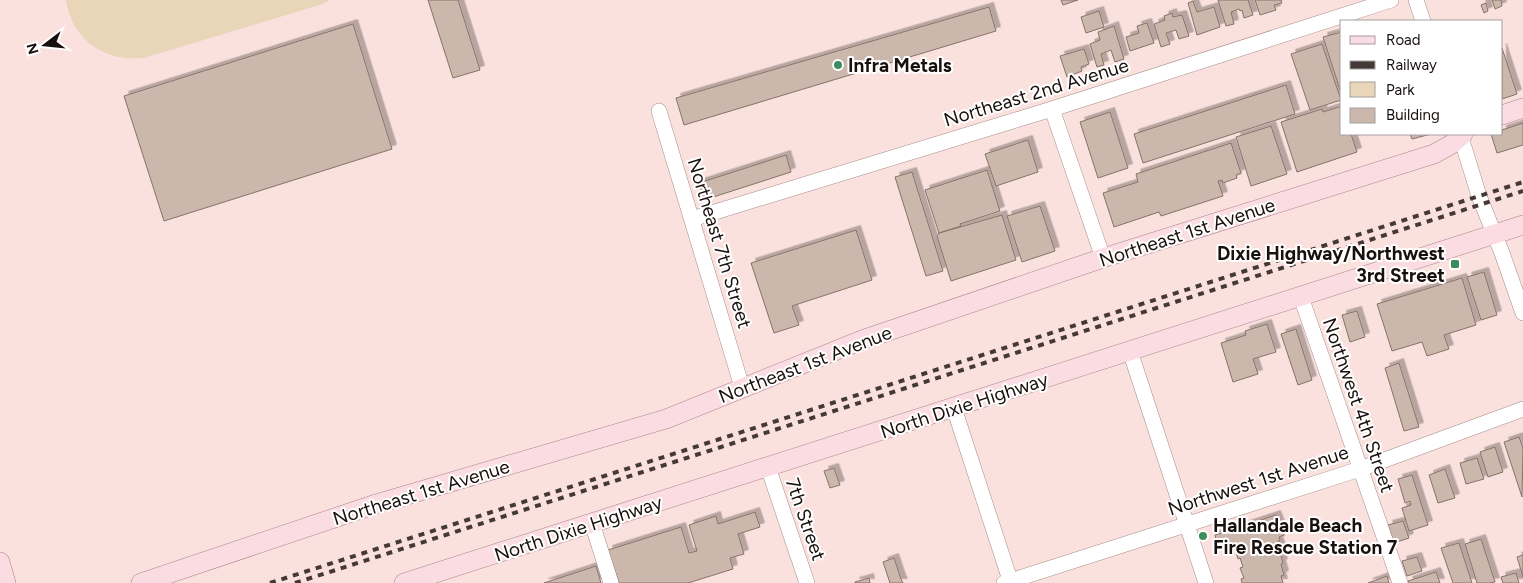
<svg xmlns="http://www.w3.org/2000/svg" width="1523" height="583" font-family="Figtree,sans-serif">
<style>
.green{fill:#e9d5b8}
.building{fill:#cbb7ab;stroke:#867368;filter:url(#shadow)}
.lines{fill:none;stroke-linecap:round;stroke-linejoin:round}
.minor-casing{stroke:#a48c89;stroke-width:16}
.major-casing{stroke:#aa858d;stroke-width:20}
.minor{stroke:#fff;stroke-width:15}
.major{stroke:#fbdce3;stroke-width:19}
.rail{stroke:#453937;stroke-width:4;stroke-dasharray:6 6;stroke-linecap:butt}
.poi-dot{fill:#3b8d5e;stroke:#fff;stroke-width:2}
.labels{text-anchor:middle;stroke-width:4;stroke-linejoin:round;paint-order:stroke}
.poi-label{font-size:19px;font-weight:bold;fill:#18100e;stroke:#fff;text-anchor:start}
.street-label{font-size:19px;fill:#18100e;stroke:#fff}
</style>
<defs>
<filter id="shadow"><feDropShadow dx="4.5" dy="-4.5" stdDeviation="0" flood-color="#0004"/></filter>
</defs>
<rect width="100%" height="100%" fill="#fbe1dd"/>
<!-- green -->
<path class="green" d="M66,0H330L323,4L144,58C104,62 72,40 66,0Z"/>
<!-- building -->
<path class="building" d="M428,0H458L480,70L453,78Z
M1061,0H1078L1063,5Z
M1218,0H1248L1253,15L1244,18L1242,10L1240,11L1239,9L1231,12L1234,24L1226,26Z
M1255,0H1281L1282,3L1274,5L1276,10L1260,15Z
M1492,0H1501L1502,6L1495,9Z
M1193,1L1197,12L1214,7L1220,27L1197,35L1188,3Z
M1486,3L1488,11L1484,13L1481,5Z
M989,7L996,31L684,125L676,98Z
M1099,11L1104,27L1086,33L1081,17Z
M1172,13L1173,17L1182,15L1189,36L1179,39L1176,30L1166,33L1170,44L1161,47L1154,24L1165,20L1164,16Z
M1147,23L1154,43L1130,51L1126,37L1139,33L1137,26Z
M353,24L392,149L164,221L124,96Z
M1114,26L1124,59L1115,62L1111,50L1101,54L1104,65L1097,67L1090,44L1100,40L1098,32Z
M1342,32V96L1323,37Z
M1322,44L1341,100L1310,110L1291,54Z
M1502,48L1517,94L1502,99Z
M1084,49L1089,64L1081,67L1082,71L1067,77L1060,56Z
M1286,85L1295,114L1143,163L1134,134Z
M1342,106V134H1351L1357,152L1297,172L1281,122L1322,109L1323,112Z
M1110,112L1128,168L1098,178L1080,122Z
M1523,123V145L1497,153L1491,134H1502V130Z
M1271,126L1287,174L1251,186L1236,137Z
M1410,134H1431L1412,139Z
M1028,140L1038,172L996,186L985,154Z
M1231,143L1241,173L1236,175L1237,178L1223,183L1222,180L1218,181L1223,196L1161,216L1159,212L1114,227L1103,193L1138,182L1136,174Z
M786,155L791,172L704,200L699,183Z
M987,170L1000,211L960,224L961,226L939,233L925,190Z
M912,172L943,271L926,276L895,177Z
M1040,206L1055,251L1022,262L1007,216Z
M1002,215L1016,260L951,281L937,236L939,233Z
M856,230L872,280L792,306L799,325L774,333L751,263Z
M1484,272L1497,315L1481,320L1467,277Z
M1462,278L1476,325L1444,335L1449,349L1427,356L1422,342L1392,351L1377,304Z
M1357,311L1365,337L1350,342L1342,315Z
M1267,324L1276,352L1253,359L1258,374L1233,382L1221,343L1246,335L1245,331Z
M1296,329L1312,380L1298,385L1281,334Z
M1399,363L1419,427L1404,431L1385,368Z
M1519,437L1523,448L1522,497L1504,442Z
M1495,447L1503,472L1488,477L1480,452Z
M1477,458L1484,479L1466,484L1460,463Z
M834,468L840,485L830,488L824,471Z
M1445,469L1455,498L1438,503L1429,475Z
M1412,475L1428,525L1409,531L1402,508L1411,505L1410,501L1405,503L1398,479Z
M755,512L760,527L738,534L744,554L730,558L733,569L688,583H619L608,550L681,527L689,553L697,551L689,525L716,516L718,524Z
M1276,515L1284,535L1279,537L1280,540L1278,541L1282,551L1280,552L1283,563L1281,564L1284,575L1281,576L1283,583H1242L1241,579L1244,578L1240,568L1243,567L1240,558L1238,559L1233,542L1218,548L1215,535Z
M1403,521L1409,538L1394,543L1388,525Z
M1481,539L1495,582L1490,583H1477L1465,544Z
M1459,543L1472,583H1453L1441,548Z
M1523,555V577L1517,557Z
M1417,557L1422,571L1407,576L1402,561Z
M894,558L901,579L903,583H890L883,562Z
M596,566L601,583H544Z
M1436,572L1440,583H1409L1408,581Z
M1516,573L1519,583H1503L1501,577Z
M1387,576L1389,583H1368Z
M869,578L870,583H855V582Z"/>
<g class="lines">
<defs>
<path id="minor" d="M1416,0L1423,21
M1052,109L1103,258
M659,111L742,387
M1460,134L1479,196L1502,253L1523,313
M692,219L1052,109L1391,0
M1301,297L1400,583
M1130,351L1206,583
M954,408L1011,583
M768,467L807,583
M592,523L611,583
M1004,583L1360,469L1523,409"/>
<path id="major" d="M1502,115L1523,108
M0,562L6,583
M141,583L376,504L666,419L862,340L1103,258L1434,154L1452,144L1463,134
M404,583L1523,225"/>
</defs>
<!-- minor casing -->
<use href="#minor" class="minor-casing"/>
<!-- major casing -->
<use href="#major" class="major-casing"/>
<!-- minor -->
<use href="#minor" class="minor"/>
<!-- major -->
<use href="#major" class="major"/>
<!-- rail -->
<path class="rail" d="M270,583L1523,182
M295,583L1523,191"/>
</g>
<!-- markers -->
<g class="poi-dot">
<circle cx="838" cy="65" r="5"/>
<rect x="1450" y="259" width="10" height="10" rx="2.5"/>
<circle cx="1203" cy="536" r="5"/>
</g>
<g class="labels">
<!-- poi labels -->
<g class="poi-label">
<text x="848" y="72">Infra Metals</text>
<text x="1445" y="260" text-anchor="end">Dixie Highway/Northwest<tspan x="1445" dy="22">3rd Street</tspan></text>
<text x="1213" y="532">Hallandale Beach<tspan x="1213" dy="22">Fire Rescue Station 7</tspan></text>
</g>
<!-- street labels -->
<g class="street-label">
<text transform="translate(1036 92) rotate(-17)" y="7">Northeast 2nd Avenue</text>
<text transform="translate(1187 232) rotate(-18)" y="7">Northeast 1st Avenue</text>
<text transform="translate(720 243) rotate(73)" y="7">Northeast 7th Street</text>
<text transform="translate(805 364) rotate(-21)" y="7">Northeast 1st Avenue</text>
<text transform="translate(964 405) rotate(-18)" y="7">North Dixie Highway</text>
<text transform="translate(1359 405) rotate(71)" y="7">Northwest 4th Street</text>
<text transform="translate(1258 480) rotate(-18)" y="7">Northwest 1st Avenue</text>
<text transform="translate(421 492) rotate(-17)" y="7">Northeast 1st Avenue</text>
<text transform="translate(806 519) rotate(71)" y="7">7th Street</text>
<text transform="translate(578 528) rotate(-18)" y="7">North Dixie Highway</text>
</g>
</g>
<!-- legend -->
<rect x="1340" y="20" width="162" height="115" fill="#ffffff" stroke="#a39f9f"/>
<rect x="1350" y="36" width="25" height="8" fill="#fbdce3" stroke="#a39f9f"/>
<text x="1386" y="45" font-size="15" fill="#18100e">Road</text>
<rect x="1350" y="61" width="25" height="8" fill="#453937" stroke="#a39f9f"/>
<text x="1386" y="70" font-size="15" fill="#18100e">Railway</text>
<rect x="1350" y="82" width="25" height="15" fill="#e9d5b8" stroke="#a39f9f"/>
<text x="1386" y="95" font-size="15" fill="#18100e">Park</text>
<rect x="1350" y="108" width="25" height="15" fill="#cbb7ab" stroke="#a39f9f"/>
<text x="1386" y="120" font-size="15" fill="#18100e">Building</text>
<!-- north arrow -->
<g transform="translate(45 45) rotate(254)" stroke="#ffffff" stroke-width="4" paint-order="stroke">
<path d="M0-4L9 19L0 12L-9 19Z" fill="#18100e"/>
<text y="-8" font-size="14" font-weight="bold" text-anchor="middle" fill="#18100e">N</text>
</g>
</svg>
